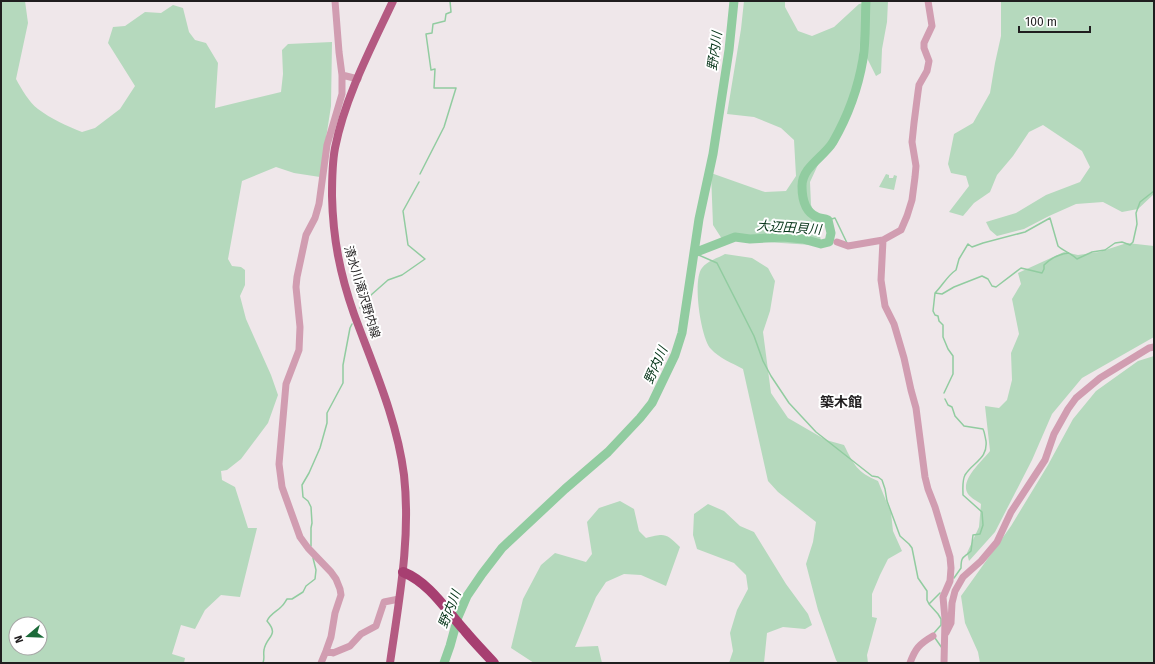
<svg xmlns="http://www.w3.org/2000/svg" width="1155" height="664" font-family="'Fira Sans','Noto Sans JP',sans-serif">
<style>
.green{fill:#b5d9bd;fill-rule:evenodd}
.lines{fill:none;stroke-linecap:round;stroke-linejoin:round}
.stream{stroke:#91cca0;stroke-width:1.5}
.river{stroke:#91cca0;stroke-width:9}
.minor{stroke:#d19db1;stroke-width:7}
.major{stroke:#b45a82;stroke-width:8}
.highway{stroke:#a73f71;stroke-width:10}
.labels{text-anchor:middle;stroke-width:4;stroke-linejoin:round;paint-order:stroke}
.street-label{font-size:12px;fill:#201e1f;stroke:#fff}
.water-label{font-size:13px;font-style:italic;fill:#043317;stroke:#fff}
.quarter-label{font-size:14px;font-weight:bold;fill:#201e1f;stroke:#fff}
</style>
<rect width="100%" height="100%" fill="#efe7ea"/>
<!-- green -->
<path class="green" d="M1,1H25L28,23L16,79C22,90 29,102 38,109C51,119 67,126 82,132L95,128L120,109L135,86L108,43L113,27L125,26L145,12L161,13L173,5L183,8L189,32L195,40L206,43L218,63L215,108L281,92L283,74L282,50L288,44L332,42L331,106L320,177L294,173L276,167L242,181L228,259L232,266L241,267L245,270V285L240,296L246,319L271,375L278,395L268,423L241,459L227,470L221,471L222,480L235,487L248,528H257L240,597L221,595L205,610L195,629L181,625L172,654L185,658L184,663H1ZM16,624H40V648H16Z
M744,1H785V7L798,31L812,36L834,27L859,4L873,1H888L887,22L882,49L881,73L876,76L860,44L858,72L848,113L822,156L810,182L811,205L818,222L821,242L812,245L722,239L713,225L711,173L765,192L786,191L796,176L794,140L781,128L754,117L727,114L741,29Z
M1001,1H1154V194L1138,209L1122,212L1103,202L1076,204L1049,216L1024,229L997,236L990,230L986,222L1016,213L1046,195L1080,182L1090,167L1082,151L1043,125L1029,132L1013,156L997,175L990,192L974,203L963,216L949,212L969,186L966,176L951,173L948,164L954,134L973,123L990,93L995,63L1001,36Z
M886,174L889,175V178H893L894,175L897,176L894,190L879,187Z
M1127,243L1154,246V337L1082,378L1052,414L1032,460L995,532L969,561L967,553L979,527L981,504C977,501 971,498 968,494C959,481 982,461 990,451L985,406L999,408L1007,400L1012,380L1011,353L1019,334L1012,299L1021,284L1018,273L1064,252L1078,255L1099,252Z
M725,254L752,258L768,268L775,281L770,311L763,332L771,393L788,418L826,440L844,445C854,465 857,472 878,481L891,513L893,531L902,551L888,559L880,575L872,594V617L877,618L867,655L868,663H838L836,660L818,610L806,564L813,542L816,522L778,492L768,481L743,369C732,363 719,358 711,349C701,339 692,280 702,268C707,261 718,258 725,254Z
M1154,356V663H980L978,652L965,623L961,596L1011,526L1048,465L1073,419L1096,391L1138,361Z
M620,501L634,509L639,531L646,538C665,533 666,533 680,547L666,586L641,575L624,574L606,582L596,597L575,647L598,646L602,663H534L511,648L523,599L541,565L555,553L586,562L592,554L587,522L599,508Z
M708,504L724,511L740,526L754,532L786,584L808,614L812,625L805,629L783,627L767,633L764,663H729L733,651L730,633L737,610L748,589L746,575L734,563L697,549L693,535L694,514Z"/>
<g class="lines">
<!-- stream -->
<path class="stream" d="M420,174L444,127L456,88H434L435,69L431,70L426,34L432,33L433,24L445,21L446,14L451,12L450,1
M828,220L835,218L847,243
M694,253L717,263L754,336L763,361L771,376L789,403L816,432L872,476L878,477L882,480L885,489L887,501L900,536L909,544L912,548L918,578L927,591V600L929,604L938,614L941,619V625L934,633V634
M935,293L942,294L954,287L982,276L988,279L992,286L996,287L1021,268L1042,273L1044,269V265C1051,258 1059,254 1069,253
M360,308L371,295L388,280L402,275L425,259L408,245L403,211L419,182
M944,393L953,374V356L948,349L943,337V325L939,321L938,316L935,315L933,311L935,293C943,285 947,276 956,270L959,259L968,244L972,247L983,243L1025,232L1050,218L1058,246C1063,251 1071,253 1077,259L1092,252L1105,250L1115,243L1122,242L1130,245L1133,242L1137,224L1136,213L1140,202L1154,191
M945,399L948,405L952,407L955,416L964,426L983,429C985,433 985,437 986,441C988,459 973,462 965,475C962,481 963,488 963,495L982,512L983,525L980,534L973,535L971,551C964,558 961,555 961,568L954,578
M311,546V528L312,523L311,507L308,501L303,497L302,485L309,473L320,448L327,423V413L343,383V365L350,328L352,324
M929,604L940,593
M935,638L942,648
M263,663C265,657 263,655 264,650C266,636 280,636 267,621C270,614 276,612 281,607C284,605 285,602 287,599H292L303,592L306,586L315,579L316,570L313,558"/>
<!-- river -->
<path class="river" d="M694,253L735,237L750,239L783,237L803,239L821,244L829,242L831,233L828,220C824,218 821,219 817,217C805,212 802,198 802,186C802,167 824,157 833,142C848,116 858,89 863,59C866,40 865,20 866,1
M444,663L450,646L458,617L467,596L482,574L502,548L565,489L608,452L640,418L652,403L675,355L682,333L699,219L713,154L729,50L734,1"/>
<!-- minor -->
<path class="minor" d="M928,1L932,26L924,43V48L929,61L927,71L919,85L918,92L914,123L912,142L916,166L915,177L912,200L907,216L901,230L883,240L881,280L885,306L894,324L904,358L911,390L916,408L925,477L928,489L935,507L950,557L951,568L950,581L943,597L945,619L944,663
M342,75L358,79
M837,242L848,246L883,240
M946,633L951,623L952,603L955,591L963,577L981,561L997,542L1011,512L1045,460L1054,434L1068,409L1076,398L1100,378L1149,348L1154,347
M326,651L333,653L350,646L361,634L376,626L384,602L399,599
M321,663L326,651L331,637L335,613L341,595L340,589L336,579L331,572L308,548L300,537L282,487L279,464L286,384L299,350L300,327L296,287L297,277L306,235L315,218L319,204L327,145L342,94V75L339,52L335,1
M910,663C915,649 919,644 933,636"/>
<!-- major -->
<path class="major" d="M390,663C399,600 411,538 404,475C397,419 373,366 354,314C340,274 333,239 332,196C332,180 332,164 335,148C345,97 371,48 393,1"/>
<!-- highway -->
<path class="highway" d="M403,572C430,583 446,610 465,631C474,642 484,652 494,663"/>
</g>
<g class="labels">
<!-- street labels -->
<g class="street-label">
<text transform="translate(362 292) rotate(73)" y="4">清水川滝沢野内線</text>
</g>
<!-- water labels -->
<g class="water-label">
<text transform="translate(714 51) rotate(-82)" y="5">野内川</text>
<text transform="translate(789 227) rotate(4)" y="5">大辺田貝川</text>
<text transform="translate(655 365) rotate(-66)" y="5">野内川</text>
<text transform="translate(449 609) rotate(-68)" y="5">野内川</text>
</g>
<!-- quarter labels -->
<g class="quarter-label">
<text x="841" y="407">築木館</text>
</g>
</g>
<!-- border -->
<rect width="1155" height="664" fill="none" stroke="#201e1f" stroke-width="4"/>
<!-- north arrow -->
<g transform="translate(28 636) rotate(251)"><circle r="19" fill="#ffffff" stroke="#a6a5a5"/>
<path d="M0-3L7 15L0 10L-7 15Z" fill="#1b6a39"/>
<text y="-6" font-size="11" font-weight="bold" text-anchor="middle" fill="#201e1f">N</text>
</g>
<!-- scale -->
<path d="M1019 26v6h71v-6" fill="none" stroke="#201e1f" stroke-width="2"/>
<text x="1025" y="26" font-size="12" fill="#201e1f" stroke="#ffffff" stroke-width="3" paint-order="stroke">100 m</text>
</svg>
